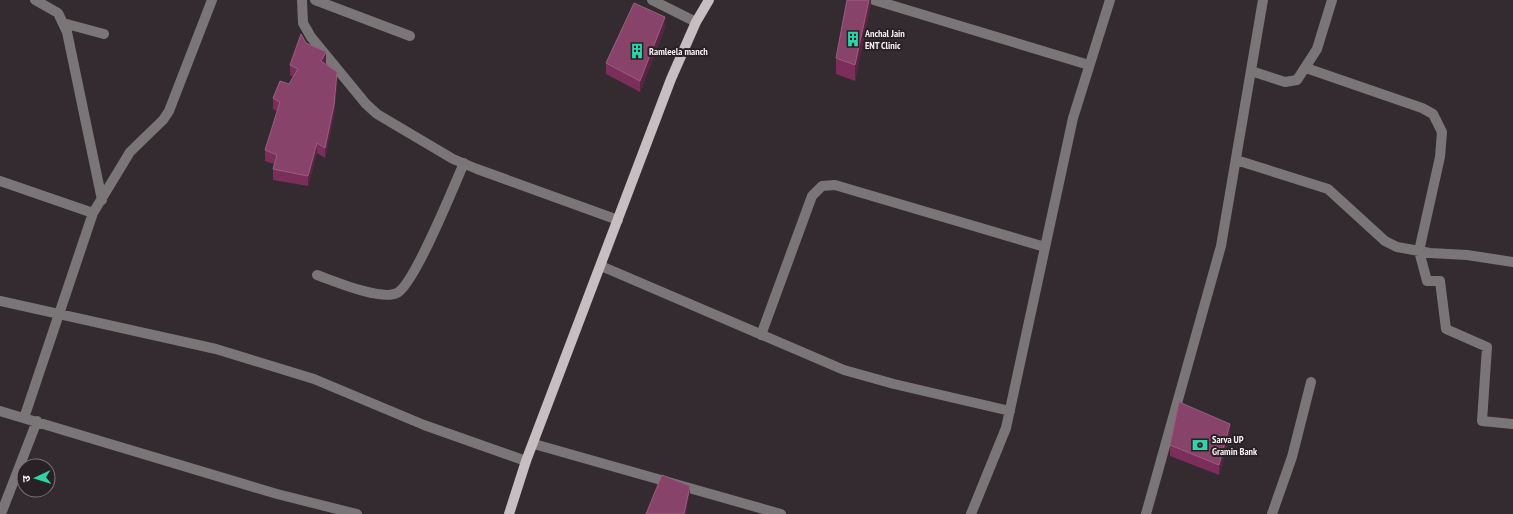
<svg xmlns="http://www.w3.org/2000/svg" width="1513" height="514" font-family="'PT Sans Narrow','Noto Sans Devanagari',sans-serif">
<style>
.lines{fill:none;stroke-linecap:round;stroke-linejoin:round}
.minor{stroke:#7a7678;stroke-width:10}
.major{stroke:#c7bec2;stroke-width:10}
.wall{fill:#7b2e59}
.shaded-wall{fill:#592442}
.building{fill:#88436a;stroke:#995e7f}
.labels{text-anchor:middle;stroke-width:4;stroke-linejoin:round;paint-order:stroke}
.poi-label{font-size:10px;font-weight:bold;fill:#f5f0f2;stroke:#292125;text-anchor:start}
</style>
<rect width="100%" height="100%" fill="#332b2f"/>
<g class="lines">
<!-- minor -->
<path class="minor" d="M35,0L58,13L67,32L102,200
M302,0L303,23L311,37L366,104L377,114L453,159L477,169L618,220
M315,0L410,36
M652,0L696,22
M874,0L1089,65
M63,23L104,34
M1306,68L1422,108L1433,114L1442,132L1440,157L1419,251L1427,281H1440L1446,329L1487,347L1482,421L1513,424
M1251,71L1285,82L1297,80L1317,49L1332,0
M1236,160L1328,189L1385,241L1397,247L1430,253L1467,255L1513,262
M0,181L93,213
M601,266L844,370L894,384L1010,411
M317,275C334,281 381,301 397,293C414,285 454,186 464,163
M0,301L216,349L314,379L424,425L526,461
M761,335L812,196L822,186L835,185L1045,247
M0,411L277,494L357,514
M24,418L93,213L130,152L163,120L169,111L212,0
M534,444L781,514
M1,514L37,421
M971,514L1006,428L1073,118L1110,0
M1146,514L1221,246L1263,0
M1272,514L1292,457L1311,382"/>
<!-- major -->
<path class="major" d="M509,514L526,461L671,79L696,22L709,0"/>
</g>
<!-- wall -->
<path class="wall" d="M871,0V4L855,81L836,74V58Z
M665,28L640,92L606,74V63Z
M306,43L326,63L325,64L337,83L334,116L325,158L317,153L308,186L273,180V169L274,164L265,161V150L277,111L273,109V98L289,84L293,77L290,75V65Z
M1230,434L1219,475L1170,456V445Z"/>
<!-- shaded-wall -->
<path class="shaded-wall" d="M869,0H871V4L855,81V65Z
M665,17V28L640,92V81Z
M326,52V63L321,71V61Z
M337,72V83L334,116L325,158V148Z
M317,143V153L308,186V176Z
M1230,424V434L1219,475V465Z
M690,486V493L686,514H684Z"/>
<!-- building -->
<path class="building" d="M847,0H869L855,65L836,58Z
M634,3L665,17L640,81L606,63Z
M301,34L306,43L326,52L321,61L337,72L334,105L325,148L317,143L308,176L273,169L277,155L265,150L280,102L273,98L280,81L289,84L298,69L290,65Z
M1179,402L1230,424L1219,465L1170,445Z
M662,475L690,486L684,514H646Z"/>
<!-- icons -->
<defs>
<symbol id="building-bare" viewBox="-9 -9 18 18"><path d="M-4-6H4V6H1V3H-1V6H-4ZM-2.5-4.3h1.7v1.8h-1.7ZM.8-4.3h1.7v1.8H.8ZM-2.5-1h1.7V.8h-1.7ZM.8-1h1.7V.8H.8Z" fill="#30d4a9" stroke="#292125" stroke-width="2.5" paint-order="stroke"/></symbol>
<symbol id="bank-bare" viewBox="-9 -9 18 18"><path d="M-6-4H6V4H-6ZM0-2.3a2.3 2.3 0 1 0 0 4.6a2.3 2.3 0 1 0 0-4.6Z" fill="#30d4a9" stroke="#292125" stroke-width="2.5" paint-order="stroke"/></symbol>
</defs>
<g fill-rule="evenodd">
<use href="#building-bare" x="842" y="28" width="22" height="22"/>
<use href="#building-bare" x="626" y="40" width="22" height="22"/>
<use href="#bank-bare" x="1189" y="434" width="22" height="22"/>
</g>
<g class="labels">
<!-- poi labels -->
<g class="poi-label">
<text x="865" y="37">Anchal Jain<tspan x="865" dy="12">ENT Clinic</tspan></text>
<text x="649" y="55">Ramleela manch</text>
<text x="1212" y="443">Sarva UP<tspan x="1212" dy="12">Gramin Bank</tspan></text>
</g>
</g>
<!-- north arrow -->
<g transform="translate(36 478) rotate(266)"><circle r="19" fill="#292125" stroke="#7b7477"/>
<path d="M0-3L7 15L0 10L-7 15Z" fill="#30d4a9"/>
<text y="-6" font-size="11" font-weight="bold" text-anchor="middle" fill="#f5f0f2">उ</text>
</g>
</svg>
